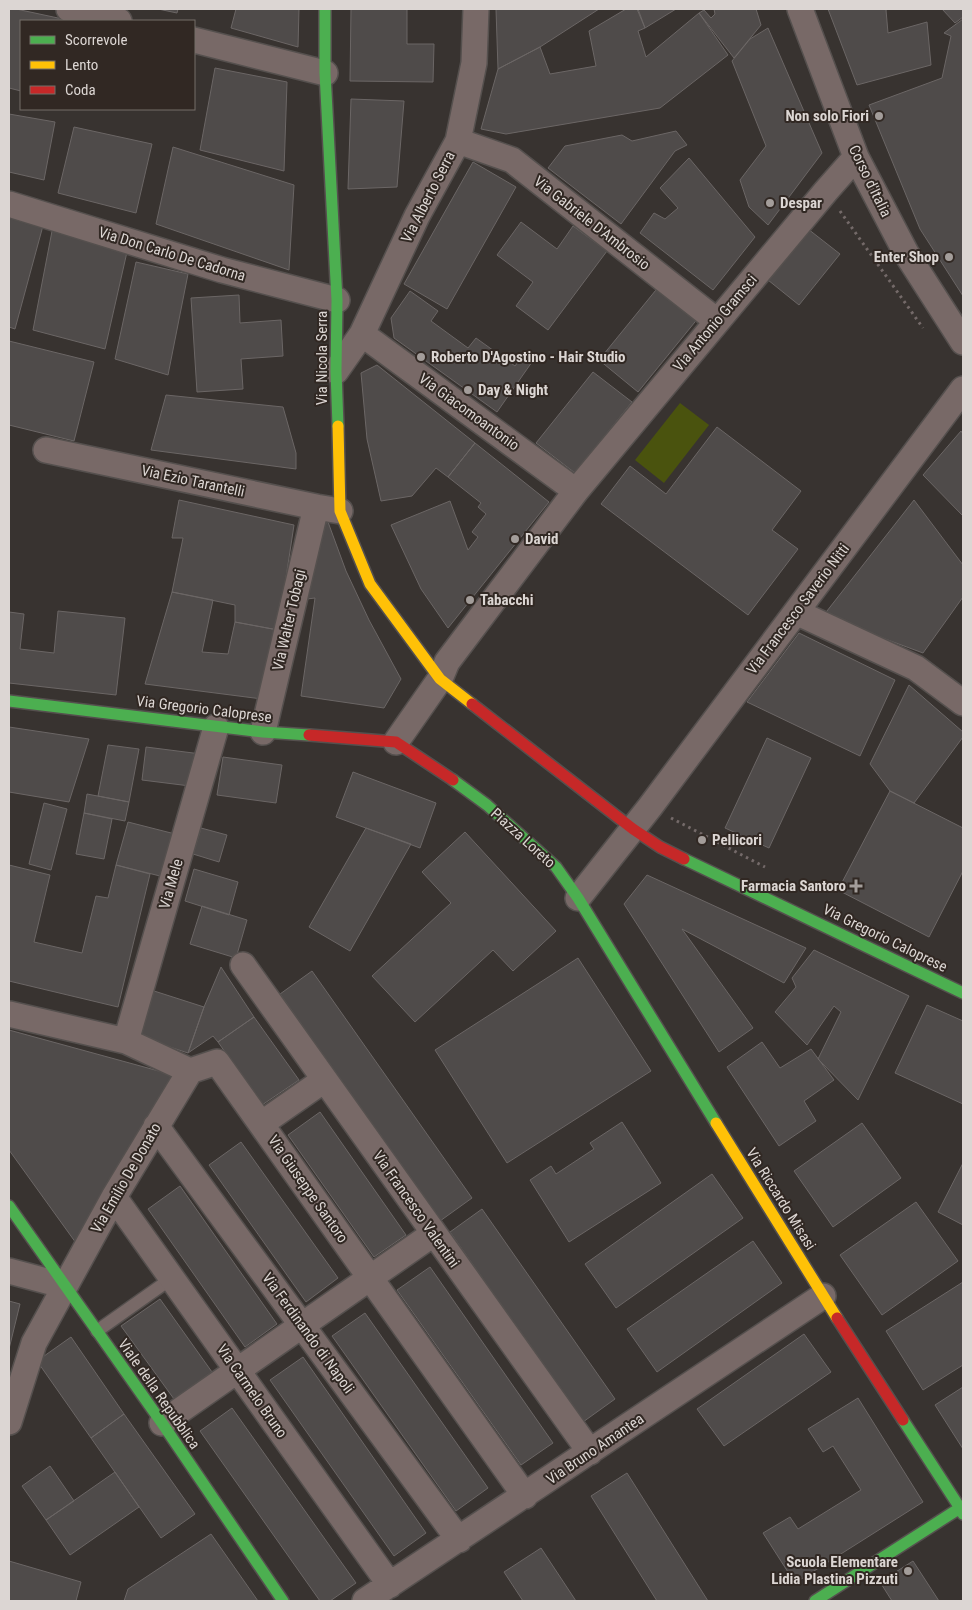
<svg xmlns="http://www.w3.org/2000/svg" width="972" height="1610" font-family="'Roboto Condensed',sans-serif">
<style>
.grass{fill:#4a530e}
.building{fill:#4f4b4a;stroke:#6b6665}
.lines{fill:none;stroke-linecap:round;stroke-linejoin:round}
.lane-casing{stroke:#55504e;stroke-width:15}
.street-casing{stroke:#55504e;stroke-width:28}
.fast-casing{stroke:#55504e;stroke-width:14}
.slow-casing{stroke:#55504e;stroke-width:14}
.jam-casing{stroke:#55504e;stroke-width:14}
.path{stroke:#746a69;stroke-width:3;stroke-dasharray:2.5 4;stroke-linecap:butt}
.lane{stroke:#786967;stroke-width:12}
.street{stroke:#786967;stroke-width:25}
.fast{stroke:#4caf50;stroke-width:11}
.slow{stroke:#ffc107;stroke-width:11}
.jam{stroke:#c62828;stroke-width:11}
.poi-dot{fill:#a39d9a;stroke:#312823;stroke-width:2}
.labels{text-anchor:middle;stroke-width:4;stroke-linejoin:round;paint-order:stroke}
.poi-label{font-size:15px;font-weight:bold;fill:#dcd6d3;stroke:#312823;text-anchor:start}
.street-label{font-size:15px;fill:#dcd6d3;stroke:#312823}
</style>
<rect width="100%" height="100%" fill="#383330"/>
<!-- grass -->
<path class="grass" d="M680,403L709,425L664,483L635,460Z"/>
<!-- building -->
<path class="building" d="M9,9H16L72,21H21V91L9,88Z
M158,9H178L177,13Z
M236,9H299L298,47L231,28Z
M351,9H407V44H434L433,82L350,81Z
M496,9H599L540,47L498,69Z
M626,9H637L645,28L638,31L646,57L699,13L728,55L660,108L506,134L481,129L498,69L540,47L550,74L596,66L589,31Z
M638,9H676L645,28Z
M714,9H756L761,25L734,58L699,13L704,10L711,18L715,14Z
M828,9H888L886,10L888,33L927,22L931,65L857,85Z
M942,9H963V17L955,23Z
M963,19V296L920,229L869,105L942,78L951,36L944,33Z
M768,28L822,153L768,225L749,207L740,180L766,146L732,61L750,39Z
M215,68L287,82L284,171L200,150Z
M351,99L404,101L397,187L348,189Z
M9,114L55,122L44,180L9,172Z
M74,127L152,144L136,213L58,193Z
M676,131L687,145L675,151L621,224L548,168L565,146L622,135L632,141Z
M173,147L294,185L289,270L156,224Z
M689,158L755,237L713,290L640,233L654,213L665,219L678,208L660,188Z
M473,162L516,187L447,309L404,284Z
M9,213L44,222L15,329L9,327Z
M521,222L557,249L573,226L607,251L548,330L516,306L533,282L497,255Z
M53,226L127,252L105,349L33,330Z
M808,229L840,254L799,305L768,280Z
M136,262L188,274L168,375L115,359Z
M660,285L699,317L638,392L599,360Z
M410,291L438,311L431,321L468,348L476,338L515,366L523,355L532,362L497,412L394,338L391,318Z
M239,295L240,323L281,320L283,356L241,359L243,389L197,392L191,298Z
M9,341L94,362L74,441L9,425Z
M377,365L475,443L448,477L436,468L412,496L381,501L367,439L361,373Z
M593,372L632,402L575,473L536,443Z
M166,395L283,407L296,453V469L151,450Z
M717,427L801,491L772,530L798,549L748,615L601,504L630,466L666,494Z
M961,431L963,434V516L923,475Z
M475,443L549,502L448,628L421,589L391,525L450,501L468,550L478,537L472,532L486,514L478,507L481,503L448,477Z
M179,500L294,525L278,630L235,622V605L172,592L183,538H172Z
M914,500L963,565V597L923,653L823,616Z
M328,522L346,571L369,620L401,679L384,708L301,696L315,598L307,599L320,526Z
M172,592L213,600L202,652L228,654L235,622L278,630L262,699L145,684Z
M58,611L125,618L116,695L9,683V612L24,614L20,649L54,653Z
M799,633L895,680L860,756L747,702Z
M909,685L963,732V737L914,803L890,791L870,764Z
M9,727L89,739L69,802L9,792Z
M767,738L811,758L769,848L725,828Z
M108,745L139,749L129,802L98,796Z
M146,747L201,754L198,787L142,780Z
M223,757L282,765L276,803L217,795Z
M353,772L436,803L420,848L336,817Z
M890,791L963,828V871L929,937L838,890Z
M87,794L129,802L125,821L84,813Z
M44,803L67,809L51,870L29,864Z
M84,813L112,819L104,859L76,854Z
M128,822L179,835L168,878L116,865Z
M201,828L227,835L219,862L193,854Z
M366,828L411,844L350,951L309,927Z
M465,832L556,931L513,971L493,950L415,1022L372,976L451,903L422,872Z
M9,865L50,875L34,942L82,953L96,896L108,898L116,865L150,874L118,1007L9,981Z
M194,869L238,882L229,915L185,901Z
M647,875L806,948L784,983L682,929L753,1028L719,1052L624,904Z
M202,906L247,920L236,958L190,944Z
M814,950L909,996L858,1100L818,1059L841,1012L834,1006L807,1045L775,1012L796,987L792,978Z
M578,958L651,1071L507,1163L435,1050Z
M221,967L254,1017L218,1042L213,1036L188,1053L204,1007Z
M312,971L472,1198L440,1221L280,994Z
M151,990L204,1007L188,1053L136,1036Z
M927,1005L963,1021V1104L895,1073Z
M254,1017L299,1080L262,1105L218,1042Z
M9,1030L177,1076L76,1243L9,1150Z
M762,1042L780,1068L811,1049L834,1080L804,1101L816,1121L779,1146L727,1067Z
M320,1112L406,1235L374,1257L288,1135Z
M622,1122L661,1183L569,1242L530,1180L551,1166L556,1174L594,1149L590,1143Z
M862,1123L901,1178L833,1227L794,1171Z
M241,1142L338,1278L306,1302L209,1165Z
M963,1163V1225L938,1212Z
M712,1174L743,1218L616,1308L585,1264Z
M180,1186L277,1324L245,1347L148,1209Z
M916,1202L958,1261L882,1315L840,1255Z
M482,1209L615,1399L583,1422L450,1232Z
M753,1241L782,1283L657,1372L627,1329Z
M430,1267L553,1443L521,1465L397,1290Z
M963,1282V1365L923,1390L886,1331Z
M160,1299L212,1372L174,1399L121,1326Z
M9,1301L20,1304L9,1349Z
M365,1313L488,1488L456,1511L332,1336Z
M804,1334L831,1372L724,1446L697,1409Z
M71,1337L124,1414L91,1438L37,1361Z
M303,1357L426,1533L394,1556L270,1380Z
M963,1387V1449L935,1405Z
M858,1398L923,1502L795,1583L763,1533L790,1517L798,1529L861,1490L833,1446L823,1452L808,1429Z
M232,1408L356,1583L330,1601H320L200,1431Z
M124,1414L195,1514L161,1538L91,1438Z
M50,1466L74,1501L46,1520L22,1486Z
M115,1472L139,1507L70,1555L46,1520Z
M627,1473L708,1601H657L591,1496Z
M211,1534L258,1601H124L128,1589Z
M541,1548L576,1601H523L504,1572Z
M9,1561L81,1582L76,1601H9Z
M913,1561L939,1601H892L880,1582Z"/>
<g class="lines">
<defs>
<path id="lane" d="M97,1331L172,1278"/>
<path id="street" d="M69,9L119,21
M800,9L856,157L906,253L963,342
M194,40L325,73
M458,141L512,160L717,321
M9,204L222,270L337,300
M362,334L576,491
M336,371L362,334L417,216L458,141L474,63L476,9
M46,450L316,507L340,511
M796,612L916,668L963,703
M263,732L316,507
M396,742L440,679L447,662L576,491L826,191L856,157
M578,898L650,807L963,389
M243,965L590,1452
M9,1014L126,1041L190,1071L217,1062L525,1496
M126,1041L216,727
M261,1124L324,1080
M156,1126L459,1540
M114,1197L390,1585
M9,1271L65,1286
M9,1422L34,1343L114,1197L190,1071
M162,1423L433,1234
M365,1601L823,1296"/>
<path id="fast" d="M325,9V73L337,300L336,371L338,426
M9,701L263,732L309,735
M453,780L487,805L556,867L578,898L716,1123
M684,859L963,993
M9,1206L162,1423L283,1601
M903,1420L960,1508
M815,1601L960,1508L963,1514"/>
<path id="slow" d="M338,426L340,511L370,584L440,679L472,704
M716,1123L837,1318"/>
<path id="jam" d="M472,704L633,829L660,847L684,859
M309,735L396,742L453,780
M837,1318L903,1420"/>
</defs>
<!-- lane casing -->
<use href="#lane" class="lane-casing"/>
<!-- street casing -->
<use href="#street" class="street-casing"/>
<!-- fast casing -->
<use href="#fast" class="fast-casing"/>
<!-- slow casing -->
<use href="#slow" class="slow-casing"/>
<!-- jam casing -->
<use href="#jam" class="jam-casing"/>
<!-- path -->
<path class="path" d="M840,211L923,328
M671,818L765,867"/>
<!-- lane -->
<use href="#lane" class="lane"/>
<!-- street -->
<use href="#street" class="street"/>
<!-- fast -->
<use href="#fast" class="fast"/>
<!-- slow -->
<use href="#slow" class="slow"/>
<!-- jam -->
<use href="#jam" class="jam"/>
</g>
<!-- markers -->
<g class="poi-dot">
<circle cx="879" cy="116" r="5"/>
<circle cx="770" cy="203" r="5"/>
<circle cx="949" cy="257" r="5"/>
<circle cx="421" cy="357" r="5"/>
<circle cx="468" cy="390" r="5"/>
<circle cx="515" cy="539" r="5"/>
<circle cx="470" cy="600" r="5"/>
<circle cx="702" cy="840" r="5"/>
<path d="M853.5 878.5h5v5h5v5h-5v5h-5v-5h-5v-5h5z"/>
<circle cx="908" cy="1571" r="5"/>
</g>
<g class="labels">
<!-- poi labels -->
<g class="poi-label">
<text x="869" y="121" text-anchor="end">Non solo Fiori</text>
<text x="780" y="208">Despar</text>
<text x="939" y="262" text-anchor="end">Enter Shop</text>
<text x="431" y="362">Roberto D'Agostino - Hair Studio</text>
<text x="478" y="395">Day &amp; Night</text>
<text x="525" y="544">David</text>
<text x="480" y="605">Tabacchi</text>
<text x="712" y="845">Pellicori</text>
<text x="846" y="891" text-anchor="end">Farmacia Santoro</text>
<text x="898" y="1567" text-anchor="end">Scuola Elementare<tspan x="898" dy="17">Lidia Plastina Pizzuti</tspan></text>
</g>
<!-- street labels -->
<g class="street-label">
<text transform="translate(870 181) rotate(64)" y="5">Corso d'Italia</text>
<text transform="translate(428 197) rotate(-63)" y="5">Via Alberto Serra</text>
<text transform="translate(592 223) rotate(38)" y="5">Via Gabriele D'Ambrosio</text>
<text transform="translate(172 254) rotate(17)" y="5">Via Don Carlo De Cadorna</text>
<text transform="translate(715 323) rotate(-50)" y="5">Via Antonio Gramsci</text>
<text transform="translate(322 358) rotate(-90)" y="5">Via Nicola Serra</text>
<text transform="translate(469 412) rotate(36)" y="5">Via Giacomoantonio</text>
<text transform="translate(193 481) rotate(12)" y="5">Via Ezio Tarantelli</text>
<text transform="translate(798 609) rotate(-53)" y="5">Via Francesco Saverio Nitti</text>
<text transform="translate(289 620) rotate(-77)" y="5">Via Walter Tobagi</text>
<text transform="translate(204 709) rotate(7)" y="5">Via Gregorio Caloprese</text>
<text transform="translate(523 838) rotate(42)" y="5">Piazza Loreto</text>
<text transform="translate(171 884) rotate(-74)" y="5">Via Mele</text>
<text transform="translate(885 938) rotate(26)" y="5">Via Gregorio Caloprese</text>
<text transform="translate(126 1178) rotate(-60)" y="5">Via Emilio De Donato</text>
<text transform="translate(308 1189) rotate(55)" y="5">Via Giuseppe Santoro</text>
<text transform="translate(781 1199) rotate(58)" y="5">Via Riccardo Misasi</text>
<text transform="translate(416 1209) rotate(55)" y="5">Via Francesco Valentini</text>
<text transform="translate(308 1333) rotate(54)" y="5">Via Ferdinando di Napoli</text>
<text transform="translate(252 1391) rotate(55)" y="5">Via Carmelo Bruno</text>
<text transform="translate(159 1394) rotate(55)" y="5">Viale della Repubblica</text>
<text transform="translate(595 1449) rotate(-34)" y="5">Via Bruno Amantea</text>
</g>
</g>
<!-- border -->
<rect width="972" height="1610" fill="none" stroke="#dcd6d3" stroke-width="20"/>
<!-- legend -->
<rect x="20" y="20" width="175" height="90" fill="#312823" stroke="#756e69"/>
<rect x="30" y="36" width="25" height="8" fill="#4caf50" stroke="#756e69"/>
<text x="65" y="45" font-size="15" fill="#dcd6d3">Scorrevole</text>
<rect x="30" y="61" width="25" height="8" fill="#ffc107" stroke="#756e69"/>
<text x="65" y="70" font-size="15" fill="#dcd6d3">Lento</text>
<rect x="30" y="86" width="25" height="8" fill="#c62828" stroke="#756e69"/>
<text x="65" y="95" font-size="15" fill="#dcd6d3">Coda</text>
</svg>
